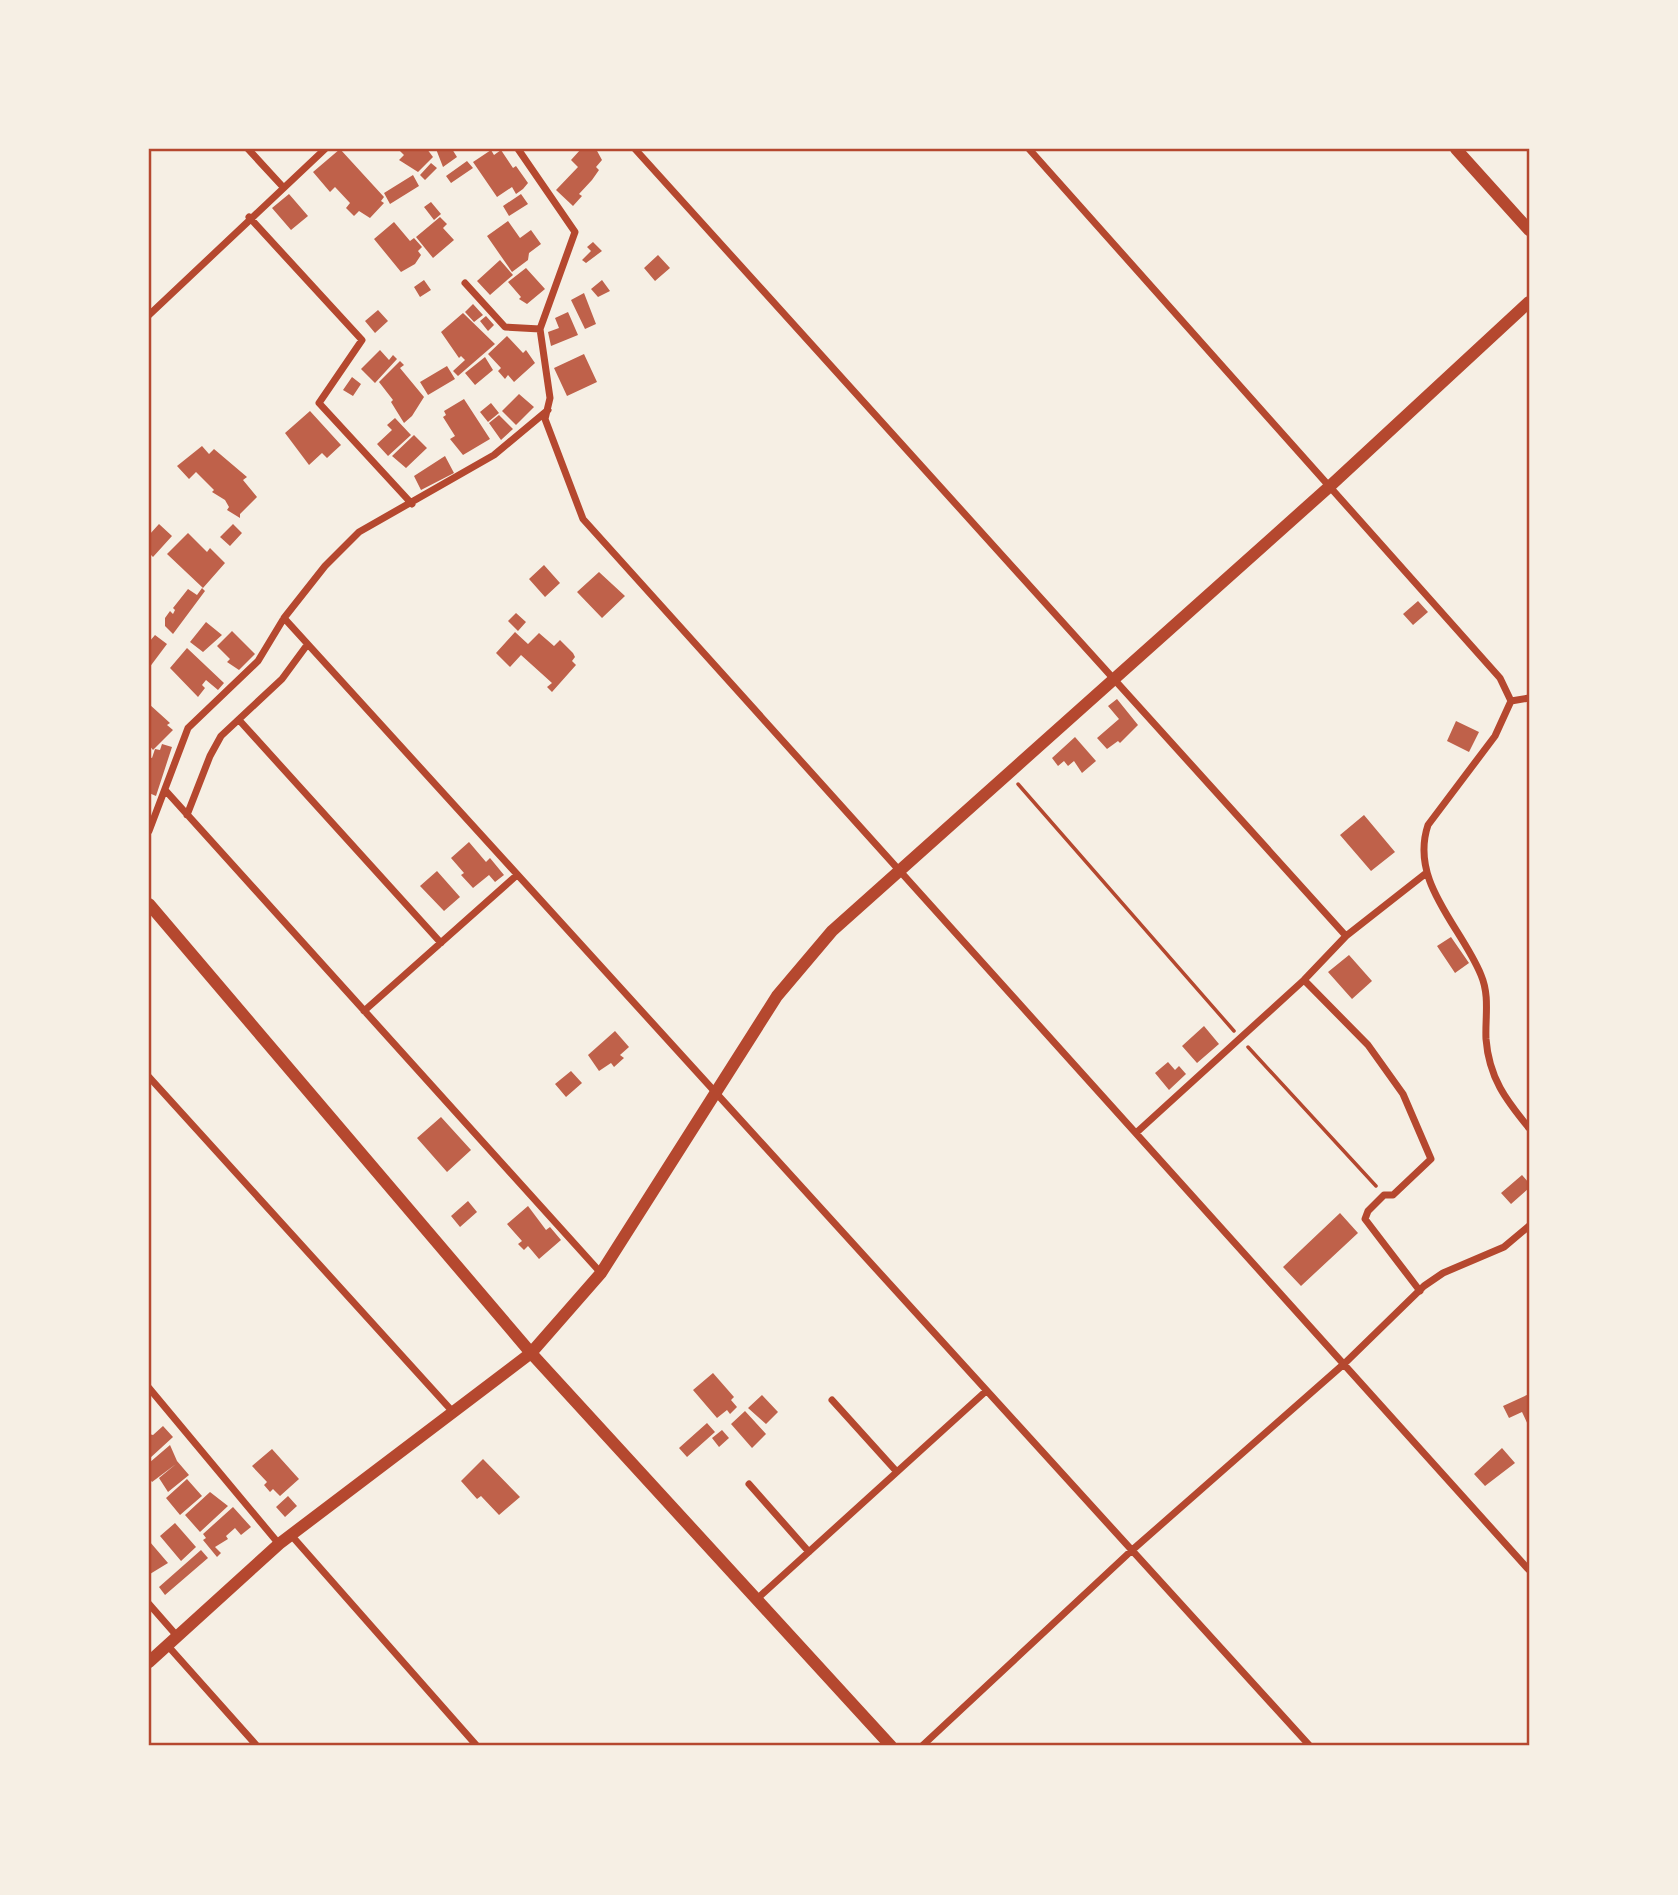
<svg xmlns="http://www.w3.org/2000/svg" width="1678" height="1895" font-family="Poppins,sans-serif">
<style>
.building{fill:#bf614a}
.lines{fill:none;stroke-linecap:round;stroke-linejoin:round}
.path{stroke:#b5482f;stroke-width:3.5}
.minor{stroke:#b5482f;stroke-width:7}
.tertiary{stroke:#b5482f;stroke-width:12}
.neatline{fill:none;stroke:#b5482f;stroke-width:2.5}
</style>
<rect width="100%" height="100%" fill="#f6efe4"/>
<!-- building -->
<path class="building" d="M340,149L384,197L381,201L384,203L370,218L359,211L354,216L346,208L350,203L335,187L330,192L313,172Z
M398,149H427L433,157L418,172L399,160L404,155Z
M436,149H452L457,157L443,167Z
M581,149H596L602,160L596,167L599,170L592,180L579,194L582,196L573,206L556,190L578,167L571,160Z
M491,150L494,155L501,150L513,168L516,166L528,183L523,189L516,194L512,187L497,197L473,162Z
M467,161L473,168L451,183L446,176Z
M431,163L437,168L425,180L420,175Z
M413,175L419,186L390,204L384,193Z
M289,194L308,216L291,230L272,208Z
M521,194L528,204L509,216L503,206Z
M431,202L441,214L434,220L424,207Z
M440,217L447,224L443,228L454,240L433,258L416,237Z
M508,221L520,238L531,230L541,244L529,253L528,260L512,272L487,236Z
M394,222L410,241L414,238L422,247L418,251L421,255L415,264L401,272L374,239Z
M593,242L602,251L586,263L582,260L591,251L587,247Z
M658,255L670,268L655,281L644,268Z
M500,260L513,275L490,295L477,281Z
M526,268L545,289L527,304L519,299L521,297L508,282Z
M424,280L431,290L420,297L414,287Z
M602,280L610,291L598,297L591,289Z
M584,293L596,324L585,329L571,300Z
M473,304L483,315L474,322L465,312Z
M378,310L388,321L375,333L365,321Z
M568,312L578,335L551,346L548,332L559,328L555,318Z
M463,313L495,344L458,376L453,371L465,360L461,356L459,358L441,332Z
M486,316L494,325L488,331L480,321Z
M507,336L523,353L526,350L535,363L514,382L508,375L505,379L498,371L501,368L488,354Z
M380,350L389,360L393,355L397,359L375,383L361,369Z
M584,354L597,382L567,396L554,368Z
M485,357L493,370L475,385L465,373Z
M400,361L404,365L400,368L424,397L412,416L404,423L391,402L393,400L379,382Z
M447,366L455,379L428,395L420,382Z
M352,377L361,384L353,396L343,390Z
M519,394L534,407L516,425L502,411Z
M464,399L490,439L463,455L450,439L455,436L443,417L446,415L444,411Z
M491,403L499,413L488,422L480,412Z
M310,411L341,445L327,458L322,453L309,465L285,433Z
M499,415L513,429L501,440L489,423Z
M395,418L411,435L388,456L377,444L392,430L387,425Z
M414,435L427,448L406,468L392,456Z
M202,446L209,454L214,449L247,477L243,480L257,497L240,514V518L227,510L229,507L225,500L212,492L214,490L196,472L189,479L177,466Z
M445,456L454,473L421,490L414,476Z
M159,524L172,536L153,557L149,553V535Z
M233,524L242,533L230,546L220,537Z
M188,533L207,552L210,548L225,563L203,588L167,554Z
M544,565L560,583L545,597L529,579Z
M599,572L625,596L602,618L577,592Z
M202,588L205,591L173,634L165,626V618L170,611L173,614L175,610L173,608L188,589L197,595Z
M1418,601L1428,612L1413,625L1403,614Z
M516,613L526,622L518,631L508,621Z
M206,622L222,635L203,652L190,642Z
M232,631L255,654L239,670L227,662L230,659L217,646Z
M515,632L528,644L539,633L554,646L560,640L573,653L575,657L572,661L576,665L552,692L547,687L552,683L521,655L510,667L496,653Z
M155,635L167,644L149,668V642Z
M187,648L224,683L218,690L206,680L202,685L205,688L198,697L170,668Z
M1117,699L1138,725L1120,743L1118,741L1107,749L1097,738L1119,719L1108,706Z
M149,704L170,723L167,725L173,730L153,750L149,745Z
M1456,721L1479,732L1469,752L1447,741Z
M1075,737L1096,761L1082,773L1074,761L1068,766L1064,761L1058,766L1052,758Z
M162,744L172,747L156,796L149,793V757L152,758L155,749L160,750Z
M1364,815L1395,852L1371,871L1340,835Z
M469,842L486,862L490,858L504,875L495,882L489,875L473,888L461,875L464,873L451,858Z
M437,871L460,897L444,911L420,886Z
M1451,937L1469,963L1455,973L1437,946Z
M1349,955L1372,981L1352,999L1328,972Z
M1204,1026L1219,1044L1197,1063L1182,1046Z
M615,1031L629,1047L620,1055L624,1058L614,1067L611,1063L599,1071L588,1055Z
M1168,1062L1175,1070L1179,1066L1186,1074L1169,1090L1155,1073Z
M571,1071L582,1083L566,1097L555,1084Z
M441,1117L471,1150L447,1172L417,1138Z
M1522,1175L1529,1183V1188L1511,1204L1501,1193Z
M468,1201L477,1212L460,1227L451,1216Z
M528,1206L546,1230L550,1227L561,1240L539,1259L528,1246L524,1250L518,1244L522,1241L507,1224Z
M1340,1213L1358,1233L1301,1286L1283,1267Z
M713,1373L734,1397L731,1400L737,1407L730,1414L727,1410L717,1418L693,1390Z
M1529,1394V1427L1522,1412L1509,1418L1503,1406Z
M762,1395L778,1412L766,1424L748,1408Z
M745,1411L766,1434L752,1448L731,1424Z
M707,1423L715,1432L687,1457L679,1448Z
M163,1426L173,1437L149,1459V1434L153,1435Z
M722,1430L729,1438L719,1447L712,1438Z
M170,1445L177,1461L189,1475L168,1492L159,1478L176,1464L152,1482L149,1478V1463Z
M1502,1448L1515,1463L1485,1486L1474,1474Z
M272,1449L299,1479L280,1496L273,1489L270,1492L264,1485L267,1482L252,1466Z
M483,1459L520,1497L499,1515L481,1496L477,1499L461,1481Z
M187,1479L202,1496L180,1515L166,1498Z
M210,1492L228,1506L200,1532L185,1515Z
M288,1496L297,1506L285,1517L276,1507Z
M233,1507L251,1527L241,1535L235,1528L226,1536L228,1539L215,1547L221,1553L217,1557L203,1540L206,1538L203,1534Z
M175,1523L196,1547L181,1561L160,1536Z
M150,1542L168,1563L150,1574L149,1544Z
M201,1550L208,1558L165,1595L159,1587Z"/>
<g class="lines">
<!-- path -->
<path class="path" d="M1018,784L1234,1031
M1248,1047L1376,1186"/>
<!-- minor -->
<path class="minor" d="M248,149L283,187
M518,149L575,232L540,329L550,398L545,419L583,519L1529,1570
M635,149L1346,936
M1029,149L1500,678L1511,701
M249,217L362,340L319,403L412,504
M465,283L505,327L540,329
M149,315L325,149
M284,618L1310,1746
M1511,701L1495,736L1428,825C1409,882 1461,926 1481,975C1490,996 1485,1018 1486,1039C1489,1078 1506,1100 1529,1128
M1511,701L1529,698
M239,720L441,943
M166,791L601,1273
M187,815L210,756L221,736L282,679L307,645
M149,831L188,728L258,661L284,618L325,566L359,532L494,455L548,410
M1304,980L1368,1045L1403,1094L1431,1159L1393,1195H1384L1368,1211L1365,1219L1420,1291
M364,1011L517,875
M149,1077L453,1412
M1136,1133L1304,980L1346,936L1425,874
M149,1388L279,1544
M832,1400L897,1472
M749,1484L809,1552
M291,1535L477,1746
M758,1598L985,1392
M149,1604L177,1636
M168,1646L257,1746
M922,1746L1130,1552L1345,1363L1424,1286L1443,1273L1504,1247L1529,1226"/>
<!-- tertiary -->
<path class="tertiary" d="M1456,149L1529,230
M149,904L531,1353L891,1746
M149,1662L279,1544L531,1353L601,1273L777,996L832,931L1329,487L1529,302"/>
</g>
<!-- border -->
<rect width="1678" height="1895" fill="none" stroke="#f6efe4" stroke-width="301"/>
<rect x="150" y="150" width="1378" height="1594" class="neatline"/>
</svg>
